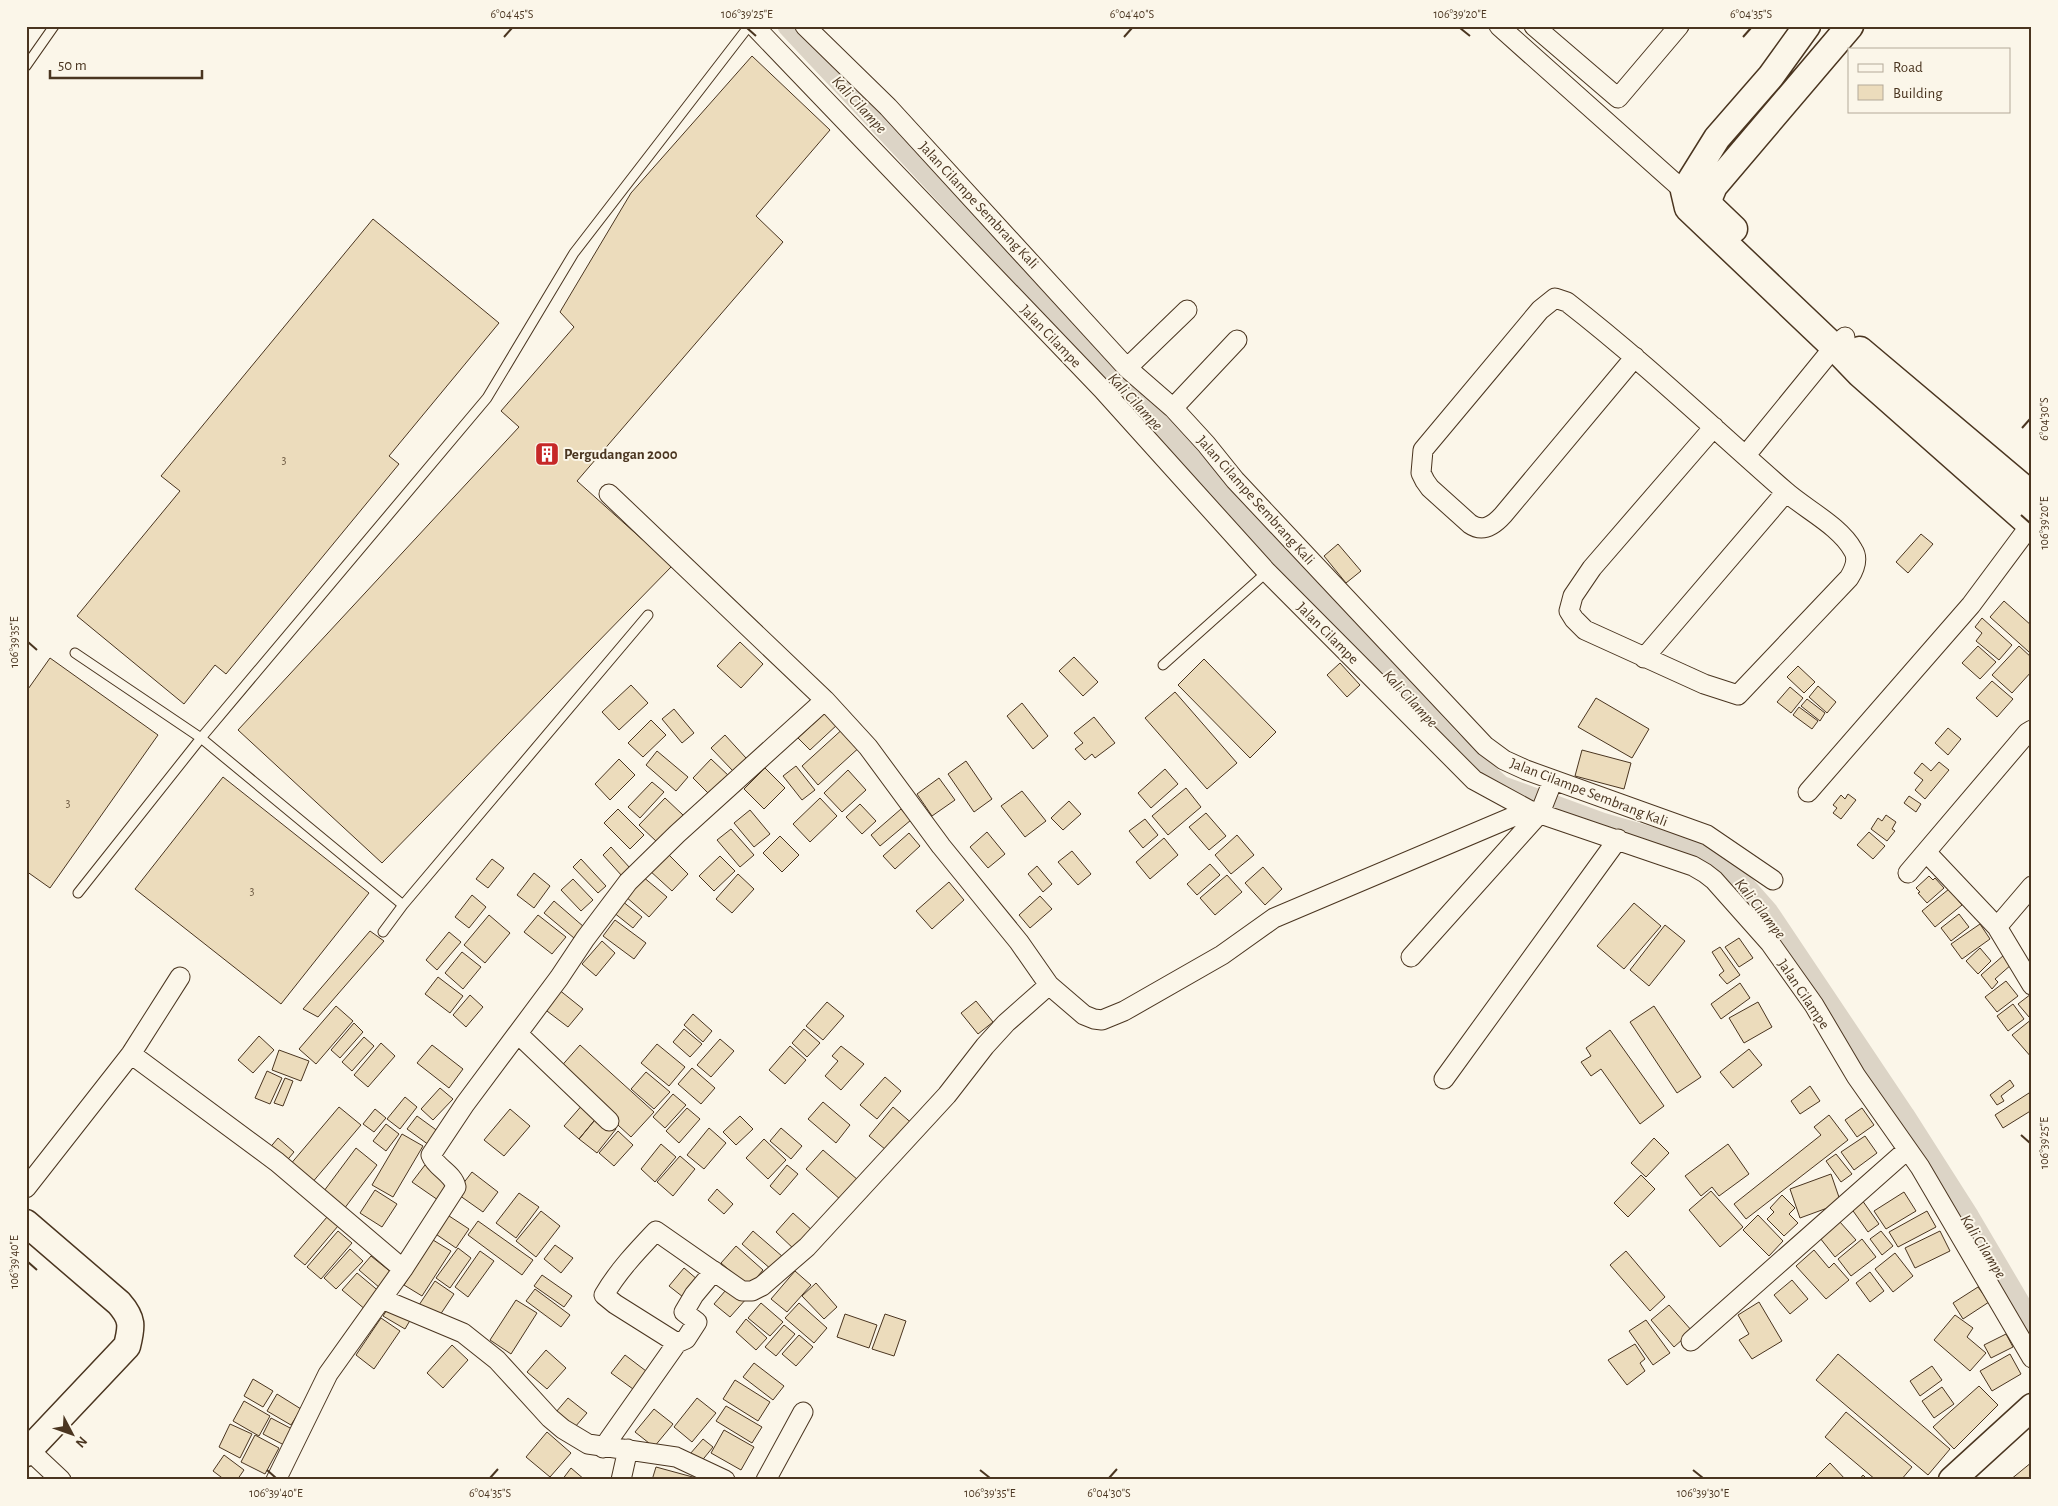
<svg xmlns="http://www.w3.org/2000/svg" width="2058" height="1506" font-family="'Alegreya Sans',sans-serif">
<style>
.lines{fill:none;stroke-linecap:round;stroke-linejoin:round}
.canal{stroke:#dcd4c6;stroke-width:21}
.building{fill:#ecdcbc;stroke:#4a3520}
.lane-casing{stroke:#4a3520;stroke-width:11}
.street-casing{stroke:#4a3520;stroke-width:21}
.secondary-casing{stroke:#4a3520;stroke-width:29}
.lane{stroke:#fbf6e9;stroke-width:9}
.street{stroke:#fbf6e9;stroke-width:19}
.secondary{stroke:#fbf6e9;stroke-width:26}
.ticks{fill:none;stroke:#4a3520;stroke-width:2}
.labels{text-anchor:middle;stroke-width:4;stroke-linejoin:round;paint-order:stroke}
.number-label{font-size:12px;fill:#725f47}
.street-label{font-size:15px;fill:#4a3520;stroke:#fbf6e9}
.poi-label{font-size:15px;font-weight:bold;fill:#4a3520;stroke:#fbf6e9;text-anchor:start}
.water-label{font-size:16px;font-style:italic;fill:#4a3520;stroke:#fbf6e9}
.neatline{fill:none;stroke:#4a3520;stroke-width:2}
.ticks-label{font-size:12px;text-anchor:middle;fill:#4a3520}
</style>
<rect width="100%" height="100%" fill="#fbf6e9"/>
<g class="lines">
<!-- canal -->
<path class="canal" d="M788,26L1078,336L1450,740L1501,786L1602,823L1692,849L1731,870L1768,912L1904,1115L1969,1217L2032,1324"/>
</g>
<!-- building -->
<path class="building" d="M752,56L830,130L756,216L783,242L577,481L672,566L382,863L238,730L519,427L501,411L574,327L560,312L631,193Z
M373,219L499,323L389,456L399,464L226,674L215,665L184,704L77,616L180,491L161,476Z
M1921,534L1933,544L1908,573L1896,562Z
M1338,544L1361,571L1346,583L1324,556Z
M2004,601L2032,626V649L2029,652L1990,617Z
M1982,618L2012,645L1999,660L1976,641L1982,633L1975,627Z
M740,642L763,664L741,688L717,666Z
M1978,646L1996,662L1980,679L1962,663Z
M2019,646L2032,658V671L2012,693L1992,675Z
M1074,657L1098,682L1083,696L1059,671Z
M50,658L158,735L50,888L26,871V692Z
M1204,659L1276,732L1250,758L1178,685Z
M1340,663L1360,685L1347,697L1327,675Z
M1798,666L1815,682L1804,693L1787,677Z
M1992,681L2013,699L1997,717L1976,698Z
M631,685L648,703L619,730L602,712Z
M1818,686L1836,702L1827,713L1809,697Z
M1790,687L1803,698L1791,713L1777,702Z
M1175,692L1237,763L1207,789L1145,718Z
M1596,698L1649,729L1632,758L1578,727Z
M1807,699L1825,713L1820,721L1801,706Z
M1022,703L1048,736L1033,749L1007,716Z
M1799,707L1818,721L1812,729L1793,715Z
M674,709L694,733L682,743L662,719Z
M826,712L838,724L810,750L798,738Z
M1094,717L1115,743L1095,758L1092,754L1085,760L1075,749L1083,743L1074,733Z
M651,720L666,735L643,757L628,743Z
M846,726L862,745L818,785L802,766Z
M1948,728L1961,739L1948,755L1935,743Z
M725,735L746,758L733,771L711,748Z
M1582,750L1631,763L1624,789L1575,776Z
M657,751L688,777L676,791L646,765Z
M619,759L635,775L610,800L595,784Z
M711,759L730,777L711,796L693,778Z
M966,761L992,799L974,812L948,774Z
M1939,762L1949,770L1925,799L1915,790L1923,780L1914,773L1922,763L1931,771Z
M796,766L815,790L802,800L783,776Z
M765,768L785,788L764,809L744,789Z
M1165,769L1178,784L1151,808L1138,793Z
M848,770L866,790L842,812L824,793Z
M223,777L369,893L281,1004L135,889Z
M939,778L955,800L932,816L917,794Z
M652,782L664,792L640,818L628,807Z
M1186,788L1201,807L1168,835L1152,816Z
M1022,791L1046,821L1025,837L1001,806Z
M1848,794L1856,800L1841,819L1833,813L1837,808L1833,805L1841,795L1845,799Z
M1909,796L1921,804L1916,812L1904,803Z
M665,798L683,815L657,842L639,825Z
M820,798L837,816L810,842L793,824Z
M1069,801L1081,814L1063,830L1051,818Z
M860,804L876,821L862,834L846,817Z
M618,809L644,835L630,849L604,823Z
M901,809L911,820L880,846L871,835Z
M750,810L770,834L754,847L734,823Z
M1206,813L1226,836L1209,850L1189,827Z
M1886,815L1896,822L1892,829L1895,831L1887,841L1871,829L1878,818L1882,821Z
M1145,819L1158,835L1143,848L1129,831Z
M731,829L754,855L740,867L717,840Z
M987,832L1005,854L988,868L970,847Z
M1869,832L1885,846L1873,859L1857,845Z
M909,833L920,846L895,869L883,856Z
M1237,835L1254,855L1231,874L1215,855Z
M780,836L799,855L782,872L763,853Z
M1164,838L1178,855L1150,879L1136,862Z
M611,847L630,868L622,876L603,855Z
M1072,851L1091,874L1078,885L1058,862Z
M666,852L688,874L672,891L649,870Z
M720,856L735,871L714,891L699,876Z
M492,859L504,868L488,888L476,879Z
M581,859L606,886L598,893L573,867Z
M1210,864L1220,875L1197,895L1187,884Z
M1037,866L1052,884L1043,892L1028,874Z
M1263,867L1282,889L1265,905L1245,883Z
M534,873L550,886L534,908L517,895Z
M738,874L754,889L732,913L716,899Z
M1227,875L1242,892L1215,915L1200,898Z
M642,876L667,897L649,917L625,896Z
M1929,876L1933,880L1935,878L1944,888L1927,903L1918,893L1920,892L1916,888Z
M573,879L593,900L581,911L561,890Z
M949,882L964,900L932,929L916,911Z
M1949,889L1962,905L1935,927L1922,911Z
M472,895L486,907L469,928L455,917Z
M1040,896L1052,909L1030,928L1019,915Z
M554,901L584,927L574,938L544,913Z
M622,901L642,917L633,928L613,912Z
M1634,903L1661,926L1624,969L1597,946Z
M1959,914L1969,927L1951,941L1941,928Z
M489,915L510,933L485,963L464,945Z
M538,915L566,937L552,954L524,932Z
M615,920L646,943L634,959L603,936Z
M1980,924L1990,939L1962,959L1951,944Z
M1665,925L1685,941L1649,986L1630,970Z
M370,931L384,941L318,1017L303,1009Z
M449,932L461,942L437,970L426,960Z
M1739,938L1753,958L1739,967L1725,947Z
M602,941L615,953L596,976L582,964Z
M1720,947L1740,975L1727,984L1719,975L1724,971L1712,952Z
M1980,948L1991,961L1978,974L1966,961Z
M462,952L481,967L463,989L445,973Z
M2004,955L2012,964L1995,979L1998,982L1992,989L1981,975Z
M438,977L463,996L450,1013L425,994Z
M2006,981L2018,996L1997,1012L1985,997Z
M1740,983L1750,998L1721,1019L1711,1004Z
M558,989L583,1009L568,1027L543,1008Z
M2031,994L2032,1015L2029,1017L2018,1004Z
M470,995L483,1007L466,1027L453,1015Z
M976,1001L993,1022L978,1034L961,1013Z
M827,1002L844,1016L823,1040L806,1026Z
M1758,1002L1772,1027L1744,1043L1729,1018Z
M2013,1004L2024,1019L2008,1031L1997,1016Z
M336,1006L353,1021L316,1064L299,1049Z
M1654,1006L1701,1077L1677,1093L1630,1022Z
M693,1014L712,1031L703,1042L684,1025Z
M2032,1019V1058L2012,1035Z
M354,1023L363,1032L340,1058L331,1050Z
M684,1029L702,1044L690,1057L673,1042Z
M804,1029L820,1043L807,1057L792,1043Z
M1610,1030L1664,1106L1640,1124L1601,1069L1591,1076L1581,1062L1591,1056L1586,1048Z
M259,1036L274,1050L253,1073L238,1060Z
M364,1037L374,1046L352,1071L342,1062Z
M720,1039L734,1051L711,1077L697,1065Z
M381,1043L395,1056L368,1087L354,1075Z
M657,1044L685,1067L669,1086L641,1063Z
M432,1045L463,1069L449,1088L417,1063Z
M580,1045L654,1112L631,1137L558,1070Z
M790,1046L806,1060L785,1084L769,1070Z
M841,1046L864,1064L841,1090L825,1076L838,1061L832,1056Z
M1749,1049L1762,1065L1733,1088L1720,1072Z
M279,1050L309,1061L301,1081L272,1070Z
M692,1068L715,1088L701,1104L678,1084Z
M267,1071L282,1078L270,1104L255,1098Z
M646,1072L670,1092L654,1109L631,1089Z
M885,1077L901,1091L877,1119L860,1105Z
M285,1078L293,1081L283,1106L274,1103Z
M2010,1080L2014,1086L2001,1096L2004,1101L1997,1105L1990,1095Z
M1810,1086L1820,1101L1800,1114L1791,1101Z
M440,1088L453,1099L433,1120L421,1109Z
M2029,1093L2032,1097V1110L2003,1128L1995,1115Z
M673,1094L686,1105L665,1128L653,1117Z
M405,1097L417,1107L400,1129L387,1119Z
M823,1102L850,1125L836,1143L808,1119Z
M584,1103L599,1115L579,1139L564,1126Z
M339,1107L361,1125L311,1184L289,1166Z
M893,1107L915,1126L891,1154L869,1136Z
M687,1108L700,1119L679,1143L666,1131Z
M1862,1108L1874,1125L1857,1137L1845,1120Z
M375,1109L386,1118L374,1132L363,1124Z
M510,1109L530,1126L504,1156L484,1140Z
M599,1115L616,1129L597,1153L579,1139Z
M1829,1115L1848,1140L1746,1219L1734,1204L1821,1135L1814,1127Z
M417,1116L439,1132L429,1145L407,1129Z
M740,1116L753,1129L736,1145L723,1132Z
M386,1124L399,1134L386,1151L373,1141Z
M709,1128L726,1143L704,1169L687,1155Z
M781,1128L802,1146L791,1159L770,1141Z
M618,1131L633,1145L614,1166L599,1153Z
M402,1134L423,1146L393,1197L372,1185Z
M1865,1136L1877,1153L1854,1170L1841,1152Z
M278,1138L294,1152L284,1164L268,1150Z
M1654,1138L1669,1153L1646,1177L1631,1163Z
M764,1139L786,1160L768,1179L746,1158Z
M661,1144L676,1157L655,1182L641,1169Z
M1728,1144L1749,1174L1719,1196L1712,1187L1701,1196L1685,1176Z
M356,1148L377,1165L341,1213L321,1195Z
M823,1150L858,1180L841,1200L806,1169Z
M1836,1154L1852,1174L1841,1182L1826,1161Z
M680,1156L695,1169L673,1196L657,1182Z
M425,1165L450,1183L438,1200L412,1182Z
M787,1165L798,1174L780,1195L770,1186Z
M472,1172L498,1192L483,1212L456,1193Z
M1831,1174L1841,1203L1800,1218L1790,1189Z
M1641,1175L1655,1189L1628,1217L1614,1203Z
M717,1189L733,1204L724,1214L708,1200Z
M375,1190L397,1204L382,1227L360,1213Z
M1711,1191L1743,1227L1720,1247L1689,1210Z
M1904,1192L1916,1211L1886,1229L1874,1211Z
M519,1193L539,1207L516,1238L496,1223Z
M1782,1195L1795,1208L1789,1214L1798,1223L1784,1236L1767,1219L1774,1212L1770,1208Z
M1862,1200L1879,1224L1868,1232L1851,1208Z
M541,1211L560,1226L536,1257L516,1241Z
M1927,1211L1936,1227L1898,1247L1889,1232Z
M443,1212L469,1229L456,1248L430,1230Z
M793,1213L814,1232L796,1251L776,1232Z
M1758,1215L1783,1241L1769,1256L1743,1230Z
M327,1217L338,1226L305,1265L294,1256Z
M478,1221L533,1260L522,1275L468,1235Z
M1840,1222L1856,1240L1835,1257L1820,1238Z
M338,1231L352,1243L321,1279L307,1267Z
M753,1231L783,1257L772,1270L742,1244Z
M1881,1231L1893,1246L1882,1255L1870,1239Z
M1940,1231L1950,1251L1915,1268L1905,1248Z
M1862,1239L1876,1257L1851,1276L1838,1259Z
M433,1240L451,1251L422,1296L404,1285Z
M555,1245L573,1258L561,1273L544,1259Z
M736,1246L763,1270L749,1287L721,1263Z
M458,1248L471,1258L450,1288L436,1278Z
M350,1249L363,1261L336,1289L324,1278Z
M1814,1250L1829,1268L1834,1263L1849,1280L1826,1299L1796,1266Z
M480,1251L494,1261L468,1297L455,1287Z
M1626,1251L1665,1297L1650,1311L1610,1265Z
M1895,1253L1913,1276L1893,1292L1875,1269Z
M371,1256L392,1273L380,1288L359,1270Z
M684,1268L698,1280L683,1297L669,1286Z
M795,1271L811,1285L787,1312L771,1299Z
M1870,1272L1884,1291L1870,1302L1856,1283Z
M357,1273L381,1293L366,1310L342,1290Z
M542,1275L572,1296L564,1307L534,1286Z
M1792,1280L1808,1299L1790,1314L1774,1295Z
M435,1281L454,1294L438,1318L419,1305Z
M816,1283L837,1307L824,1319L802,1296Z
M731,1284L747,1298L730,1317L714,1304Z
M1978,1287L1989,1302L1963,1319L1953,1303Z
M535,1289L570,1315L561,1327L526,1301Z
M516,1300L537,1313L511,1354L490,1340Z
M1759,1302L1782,1341L1752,1359L1739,1340L1749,1334L1738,1315Z
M761,1303L783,1322L770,1336L748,1318Z
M799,1303L827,1328L814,1343L785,1318Z
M390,1305L412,1317L405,1329L383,1316Z
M1669,1305L1692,1331L1674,1347L1651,1320Z
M845,1314L877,1325L869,1348L837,1337Z
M885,1314L906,1321L894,1356L872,1349Z
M1955,1315L1973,1328L1967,1337L1986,1353L1970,1371L1934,1340Z
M381,1318L400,1331L374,1369L356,1355Z
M746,1319L767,1338L756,1350L736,1332Z
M1646,1320L1670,1353L1653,1365L1629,1331Z
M784,1325L795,1334L776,1356L765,1347Z
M2006,1334L2013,1347L1991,1358L1984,1345Z
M799,1335L813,1347L796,1366L782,1354Z
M1635,1344L1645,1359L1640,1363L1645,1371L1627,1385L1608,1360Z
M452,1345L468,1360L443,1388L427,1373Z
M546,1350L566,1368L547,1389L527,1372Z
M1838,1354L1950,1449L1928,1475L1816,1380Z
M2010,1354L2021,1374L1992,1391L1980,1371Z
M625,1355L646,1371L633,1389L611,1373Z
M754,1363L784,1386L773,1400L743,1377Z
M1932,1366L1942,1380L1920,1396L1910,1381Z
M253,1379L273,1391L263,1407L244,1396Z
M735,1380L770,1402L758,1421L723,1399Z
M1979,1386L1998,1405L1954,1449L1933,1427Z
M1942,1387L1954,1404L1934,1418L1922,1401Z
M277,1394L301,1409L291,1425L267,1411Z
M568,1398L587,1413L575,1427L556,1412Z
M697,1398L716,1413L692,1442L674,1427Z
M244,1401L270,1416L259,1436L233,1421Z
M726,1406L762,1427L752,1443L716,1421Z
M654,1409L673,1424L654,1447L635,1432Z
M1846,1412L1912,1467L1901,1480H1876L1825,1437Z
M271,1418L292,1429L284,1445L263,1434Z
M230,1424L252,1434L240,1458L219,1447Z
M724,1430L754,1447L741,1470L711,1453Z
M547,1432L571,1453L550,1477L526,1457Z
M255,1435L279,1448L265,1474L241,1462Z
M703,1439L713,1447L700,1463L690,1454Z
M224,1455L244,1470L237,1480H225L213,1471Z
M2032,1462V1480H2010Z
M1830,1463L1846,1480H1813Z
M656,1467L700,1479L652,1480Z
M571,1468L585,1480H562Z
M1863,1475L1868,1480H1859Z"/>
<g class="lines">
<defs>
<path id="lane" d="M26,66L54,26
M75,653L201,738L403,905L648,615
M1163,665L1267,572
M78,893L201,738L487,398L574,253L749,26
M383,932L403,905"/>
<path id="street" d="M754,26L1102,389L1267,572L1474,780L1529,810L1693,866L1705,873L1714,880L1770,943L1814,1005L1856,1076L1920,1167L2032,1358
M805,26L888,107L1127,368L1173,408L1206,444L1235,480L1485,746L1504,760L1526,770L1707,835L1773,880
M1499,26L1684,191L1695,194
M1534,26L1618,98L1679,26
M1635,357L1503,515C1494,525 1483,533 1470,524L1430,488L1425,481L1421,473L1423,450L1540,310L1555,298L1567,302C1643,361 1712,427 1785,491C1805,509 1840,526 1853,550C1859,559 1854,570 1849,578L1738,695L1704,684L1585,630L1574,619L1569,611L1573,596L1592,568L1714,427
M1127,368L1187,310
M1173,408L1237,340
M1746,455L1834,347L1845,337
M609,494L825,700L868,747L941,846L1019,942L1049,985L1084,1015L1094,1019L1102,1020L1124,1011L1222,955L1274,918L1529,810
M1644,658L1786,492
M1808,792L1971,605L2032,523
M1926,852L1997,927L2032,985
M1908,873L2027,733L2032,730
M1997,927L2032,886
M1411,957L1540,813L1553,780
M518,1034L609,1121
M131,1054L277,1162L403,1269
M1444,1079L1618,839
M26,1188L131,1054L180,977
M382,1299L463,1333L497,1360L550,1418L563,1429L588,1444L676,1457L725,1480
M1691,1341L1907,1150
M677,1343L615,1304L604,1295C618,1271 637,1251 656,1231L742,1291H752L762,1286L807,1247L947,1095L985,1046L1006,1023L1049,985
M603,1448L677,1343L686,1339L697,1322L684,1312L694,1295L714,1271
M29,1450L61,1480
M276,1480L328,1374L403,1269L456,1187C453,1173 436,1168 431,1155L465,1104L559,978L585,939L628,882L677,834L825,700
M621,1480L628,1449
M766,1480L803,1412"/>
<path id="secondary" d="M1807,26L1771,76L1717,138L1684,191L1688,208L1834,347L1860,374L2032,526
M1734,229L1711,207L1709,198L1714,186L1850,26
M1860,350L2032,495
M26,1223L119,1303C133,1319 132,1326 127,1346L26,1453
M1952,1480L2032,1407"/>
</defs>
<!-- lane casing -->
<use href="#lane" class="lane-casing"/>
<!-- street casing -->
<use href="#street" class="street-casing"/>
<!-- secondary casing -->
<use href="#secondary" class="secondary-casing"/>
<!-- lane -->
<use href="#lane" class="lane"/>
<!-- street -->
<use href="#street" class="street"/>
<!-- secondary -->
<use href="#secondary" class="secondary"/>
</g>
<!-- ticks -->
<path class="ticks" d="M747,28L756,36M1460,28L1470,36M504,37L512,28M1124,37L1132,28M1743,37L1751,28M2022,428L2030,419M2021,515L2030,523M28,642L37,650M2021,1135L2030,1143M28,1262L37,1270M267,1470L276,1478M980,1470L990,1478M1693,1470L1703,1478M490,1478L498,1469M1109,1478L1117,1469"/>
<!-- icons -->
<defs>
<symbol id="building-square" viewBox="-11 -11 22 22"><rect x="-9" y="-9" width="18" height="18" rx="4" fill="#c62828" stroke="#fbf6e9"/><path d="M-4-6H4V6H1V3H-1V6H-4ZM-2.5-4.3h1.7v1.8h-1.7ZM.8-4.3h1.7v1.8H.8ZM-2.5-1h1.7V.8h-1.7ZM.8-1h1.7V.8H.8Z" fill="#fff"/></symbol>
</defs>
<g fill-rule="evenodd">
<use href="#building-square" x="533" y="440" width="28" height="28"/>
</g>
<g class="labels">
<!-- number labels -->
<g class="number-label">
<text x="284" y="464">3</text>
<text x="68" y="807">3</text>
<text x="252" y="895">3</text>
</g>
<!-- street labels -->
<g class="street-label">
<text transform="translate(979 205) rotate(47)" y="5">Jalan Cilampe Sembrang Kali</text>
<text transform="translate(1051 336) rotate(46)" y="5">Jalan Cilampe</text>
<text transform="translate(1256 500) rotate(48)" y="5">Jalan Cilampe Sembrang Kali</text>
<text transform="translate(1328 633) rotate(45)" y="5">Jalan Cilampe</text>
<text transform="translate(1589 792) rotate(21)" y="5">Jalan Cilampe Sembrang Kali</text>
<text transform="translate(1804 994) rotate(56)" y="5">Jalan Cilampe</text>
</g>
<!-- poi labels -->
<g class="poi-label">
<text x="564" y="459">Pergudangan 2000</text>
</g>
<!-- water labels -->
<g class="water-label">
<text transform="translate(860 104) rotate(47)" y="6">Kali Cilampe</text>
<text transform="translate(1136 401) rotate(47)" y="6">Kali Cilampe</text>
<text transform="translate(1411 698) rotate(47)" y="6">Kali Cilampe</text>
<text transform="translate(1761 908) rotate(52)" y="6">Kali Cilampe</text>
<text transform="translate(1984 1246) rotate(58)" y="6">Kali Cilampe</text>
</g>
</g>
<!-- border -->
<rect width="2058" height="1506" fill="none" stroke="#fbf6e9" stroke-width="55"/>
<!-- legend -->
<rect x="1848" y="48" width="162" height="65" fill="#fbf6e9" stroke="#b4a999"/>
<rect x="1858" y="64" width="25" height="8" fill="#fbf6e9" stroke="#b4a999"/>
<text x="1893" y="72" font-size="15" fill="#4a3520">Road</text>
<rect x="1858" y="85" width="25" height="15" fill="#ecdcbc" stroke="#b4a999"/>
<text x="1893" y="98" font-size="15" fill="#4a3520">Building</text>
<!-- north arrow -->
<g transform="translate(72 1434) rotate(131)" stroke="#fbf6e9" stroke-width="4" paint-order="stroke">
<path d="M0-4L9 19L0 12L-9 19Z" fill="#4a3520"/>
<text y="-8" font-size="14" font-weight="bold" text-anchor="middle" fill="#4a3520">N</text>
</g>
<!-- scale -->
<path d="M50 70v8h152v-8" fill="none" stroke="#4a3520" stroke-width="2.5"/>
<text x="58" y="70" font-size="15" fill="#4a3520" stroke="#fbf6e9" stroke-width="4" paint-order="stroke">50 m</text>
<rect x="28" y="28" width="2002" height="1450" class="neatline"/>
<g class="ticks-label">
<text x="512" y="18">6°04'45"S</text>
<text x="747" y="18">106°39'25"E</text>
<text x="1132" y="18">6°04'40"S</text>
<text x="1460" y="18">106°39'20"E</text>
<text x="1751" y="18">6°04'35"S</text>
<text transform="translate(2044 419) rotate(-90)" y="4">6°04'30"S</text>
<text transform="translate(2044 523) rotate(-90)" y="4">106°39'20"E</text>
<text transform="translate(14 642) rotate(-90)" y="4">106°39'35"E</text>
<text transform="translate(2044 1143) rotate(-90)" y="4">106°39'25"E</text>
<text transform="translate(14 1262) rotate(-90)" y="4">106°39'40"E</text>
<text x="276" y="1497">106°39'40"E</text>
<text x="490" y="1497">6°04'35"S</text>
<text x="990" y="1497">106°39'35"E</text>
<text x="1109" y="1497">6°04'30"S</text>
<text x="1703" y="1497">106°39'30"E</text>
</g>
</svg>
